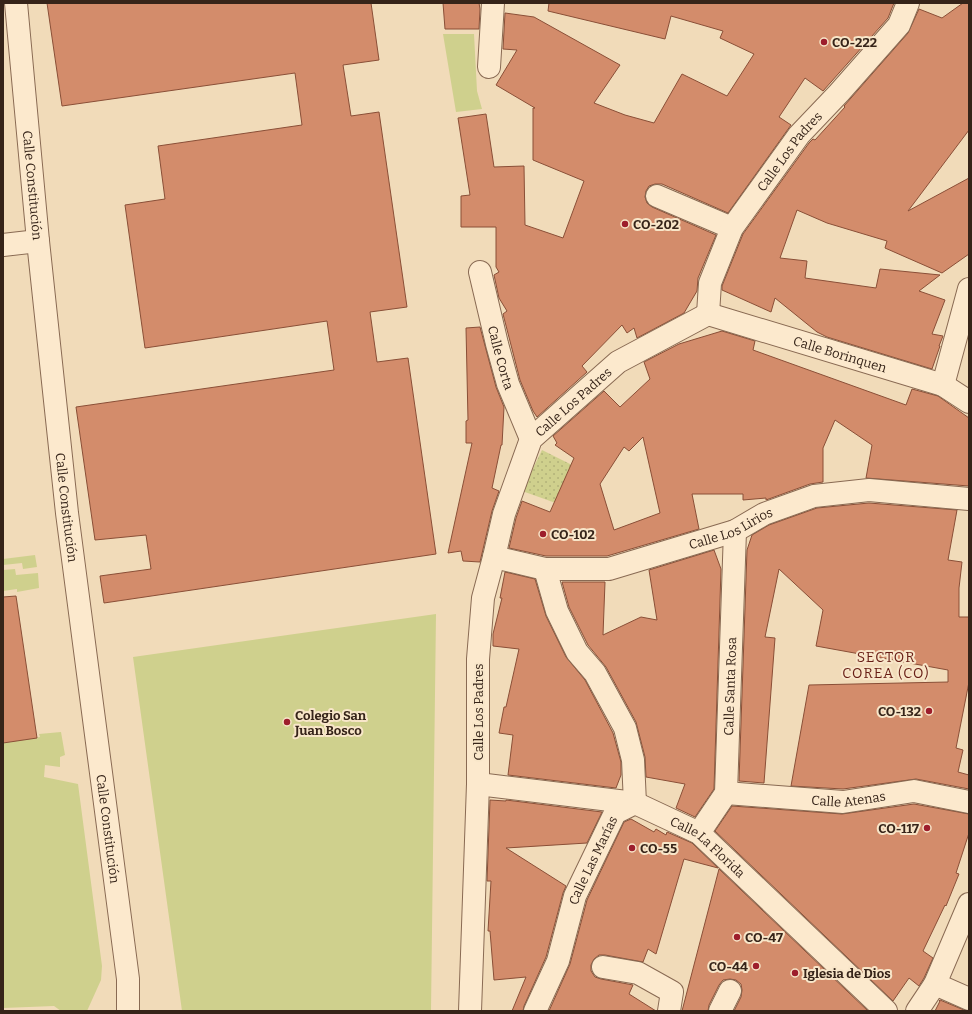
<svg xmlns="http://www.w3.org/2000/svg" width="972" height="1014" font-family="Bitter,serif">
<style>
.green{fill:#cfd08d}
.garden{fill:url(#garden-dots)}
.building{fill:#d38c6b;stroke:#8a4f37;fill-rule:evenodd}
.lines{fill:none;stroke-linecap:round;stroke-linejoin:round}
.minor-casing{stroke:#896a53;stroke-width:24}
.minor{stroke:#fce9cd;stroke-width:22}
.poi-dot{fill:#9d1e2c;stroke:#f8e6c9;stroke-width:1.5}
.labels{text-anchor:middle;stroke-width:4;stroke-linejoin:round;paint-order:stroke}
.poi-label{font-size:13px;font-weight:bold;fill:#362419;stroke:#f8e6c9;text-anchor:start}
.street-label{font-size:13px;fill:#362419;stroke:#f8e6c9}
.neighbourhood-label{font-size:14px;letter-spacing:1px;fill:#671d15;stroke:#f8e6c9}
</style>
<defs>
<pattern id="garden-dots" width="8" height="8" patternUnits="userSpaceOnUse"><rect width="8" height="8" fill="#cfd08d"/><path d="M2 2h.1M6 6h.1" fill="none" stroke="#b2b279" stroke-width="1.8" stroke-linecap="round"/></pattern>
</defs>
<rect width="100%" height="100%" fill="#f1dbb9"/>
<!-- green -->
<path class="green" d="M443,34H474L477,91L482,109L456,112Z
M35,555L37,567L23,569L22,563L3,565V559Z
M15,569L16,575L38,573L39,588L17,592V589L3,591V570Z
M436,614L431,1011H182L133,657Z
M61,732L65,755L60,757V767L45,765L44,777L78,784L102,966L101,980L87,1011H61L54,1006L3,1008V743L40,737L39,734Z"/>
<!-- garden -->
<path class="garden" d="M542,450L600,479L581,512L522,491Z"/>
<!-- building -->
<path class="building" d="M47,3H371L379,60L343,65L351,116L379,112L407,307L370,312L377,362L408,358L436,554L104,603L100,576L151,569L146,535L95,540L76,407L334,370L327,321L145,348L125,205L165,199L158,146L302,125L295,73L62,106Z
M443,3H479L480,9L479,29H445Z
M549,3H894L888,18L823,91L805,78L779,117L791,125L728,213L662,184H655L649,186L646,191L645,197L647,203L652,207L716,235L698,278L697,291L684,313L637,338L634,328L627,333L622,325L582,366L587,372L537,417L533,411L520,380L503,314L507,311L499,298L494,275L499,272L496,267V227H461V196L470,195L458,118L486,114L494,167L524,166L525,225L563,238L584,181L533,160V108H535L496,85L517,50L503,49L505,13L534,17L620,65L594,103L625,115L654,123L682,74L727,96L754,54L720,38L723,31L671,16L665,39L548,11Z
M963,3H969V130L908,211L969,178V254L942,273L885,248L887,241L827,223L797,210L780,258L807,261L805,278L876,288L880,269L940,275L919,291L945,300L932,334L943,336L939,346H940L932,369L827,337L817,332L775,298L771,312L722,290V286L743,234L809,143L813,139L815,140L845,107L844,106L908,33L919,9L942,18Z
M480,327L496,387L504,407L502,445H501L492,488L499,491L492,511L480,562L463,561L461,551L448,553L472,443H466V421L468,420L466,328Z
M722,331L755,341L753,350L906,405L912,389L938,396L969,418V486L866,478L872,445L835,420L823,448V482L810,484L766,500V498L743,500V494H692L699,529L607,556H546L509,548L516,518L522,501L550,512L574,458L555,445L557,443L553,436L604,391L620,407L650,379L644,362L679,344ZM643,437L660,513L614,530L600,484L624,447L629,451Z
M869,503L957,510L948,560L962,562L959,588V617H969V682L956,748L963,750L958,772L969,775V789L916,779L843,789L791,786L809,685L948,682V670L816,646L823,610L779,569L765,637L775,638L764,783L739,781L747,550L752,535L769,525L817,508Z
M714,550L721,569L714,789L695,817L676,808L685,784L646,777L645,757L636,722L606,667L588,645L569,607L562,582H605L603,635L641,617L657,620L649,570Z
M505,572L535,579L546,616L566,657L585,680L613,733L621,762V775L616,788L508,775L513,735L499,733L504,707H506L519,649L493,646V634L502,598H500Z
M16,596L37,738L3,743V597Z
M490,800L506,801V800L602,812L587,843L506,848L566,886L563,893L546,957L524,1006L523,1011H512L526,977L494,980L490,931H488L491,881H487Z
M914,804L969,814V833L956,873L959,874L946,906L945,905L923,951L933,958L924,978L919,986L909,978L893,1001L715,831L732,806L842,814Z
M631,819L654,832L656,829L666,835L667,832L692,843L718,868L684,859L656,954L648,949L643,962L605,955H599L594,959L591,965V971L595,977L601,979L633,985L629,994L656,1011H549L570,964L587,900L624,822Z
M719,869L868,1011H734L741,997L742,990L741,984L736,980L730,979L723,980L719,985L709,1005L708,1011H682Z
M940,1000L964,1010L967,1011H935L940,1001H939Z"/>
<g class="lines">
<defs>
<g id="minor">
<path id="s1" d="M16,3L38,241L67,513L128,979V1011"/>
<path d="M489,67L493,3"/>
<path d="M657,196L732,228"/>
<path d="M3,245L38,241"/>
<path id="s2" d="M480,272L497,344L508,384L531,439"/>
<path id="s3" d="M708,314L710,283L732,228L799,135L839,93L899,25L908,3"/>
<path id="s4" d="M708,314L943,385L969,402"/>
<path d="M943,385L969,289"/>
<path id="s5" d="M494,557L545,569H609L735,531L764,514L814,496L869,490L969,499"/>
<path id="s6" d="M478,784L635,803L699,833L886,1011"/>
<path id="s7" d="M726,793L843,802L914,791L969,802"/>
<path id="s8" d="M699,833L726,793L735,531"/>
<path d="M603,967L638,973L672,992L669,1011"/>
<path d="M935,984L969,999"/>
<path id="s9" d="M470,1011L478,784V659L483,598L494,557L504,514L531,439L618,362L708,314"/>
<path id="s10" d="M535,1011L558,961L575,896L615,813L635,803L633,760L625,728L595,673L577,652L557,611L545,569"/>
<path d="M720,1011L730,991"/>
<path d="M917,1011L935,984L969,904"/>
</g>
</defs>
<!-- minor casing -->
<use href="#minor" class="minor-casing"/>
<!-- minor -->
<use href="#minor" class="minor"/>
</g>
<!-- markers -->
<g class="poi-dot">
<circle cx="824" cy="42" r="4"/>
<circle cx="625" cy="224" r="4"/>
<circle cx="543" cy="534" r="4"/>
<circle cx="929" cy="711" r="4"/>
<circle cx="287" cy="722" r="4"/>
<circle cx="927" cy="828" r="4"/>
<circle cx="632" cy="848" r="4"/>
<circle cx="737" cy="937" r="4"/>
<circle cx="756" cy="966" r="4"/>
<circle cx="795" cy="973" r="4"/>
</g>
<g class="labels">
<!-- poi labels -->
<g class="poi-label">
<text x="832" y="47">CO-222</text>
<text x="633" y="229">CO-202</text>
<text x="551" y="539">CO-102</text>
<text x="921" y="716" text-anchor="end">CO-132</text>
<text x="295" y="720">Colegio San<tspan x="295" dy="15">Juan Bosco</tspan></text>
<text x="919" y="833" text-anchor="end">CO-117</text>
<text x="640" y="853">CO-55</text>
<text x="745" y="942">CO-47</text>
<text x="748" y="971" text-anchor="end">CO-44</text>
<text x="803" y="978">Iglesia de Dios</text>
</g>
<!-- street labels -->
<g class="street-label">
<text dy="5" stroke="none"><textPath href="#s3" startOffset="186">Calle Los Padres</textPath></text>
<text dy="5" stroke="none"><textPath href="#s1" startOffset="183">Calle Constitución</textPath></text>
<text dy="5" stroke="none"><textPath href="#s4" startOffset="138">Calle Borinquen</textPath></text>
<text dy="5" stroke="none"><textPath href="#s2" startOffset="88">Calle Corta</textPath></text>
<text dy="5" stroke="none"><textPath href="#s9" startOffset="636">Calle Los Padres</textPath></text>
<text dy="5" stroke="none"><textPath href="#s1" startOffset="507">Calle Constitución</textPath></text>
<text dy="5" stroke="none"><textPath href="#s5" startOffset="245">Calle Los Lirios</textPath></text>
<text dy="5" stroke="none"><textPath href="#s8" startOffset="155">Calle Santa Rosa</textPath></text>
<text transform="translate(478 712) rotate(-90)" y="5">Calle Los Padres</text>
<text dy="5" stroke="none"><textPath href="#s7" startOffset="123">Calle Atenas</textPath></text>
<text dy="5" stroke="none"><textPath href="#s1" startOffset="831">Calle Constitución</textPath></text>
<text dy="5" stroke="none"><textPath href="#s6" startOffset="244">Calle La Florida</textPath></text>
<text dy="5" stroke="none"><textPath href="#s10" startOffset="162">Calle Las Marías</textPath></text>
</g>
<!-- neighbourhood labels -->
<g class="neighbourhood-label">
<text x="886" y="662">SECTOR<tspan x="886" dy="16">COREA (CO)</tspan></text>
</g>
</g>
<!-- border -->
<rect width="972" height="1014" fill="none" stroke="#362419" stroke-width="8"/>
</svg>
